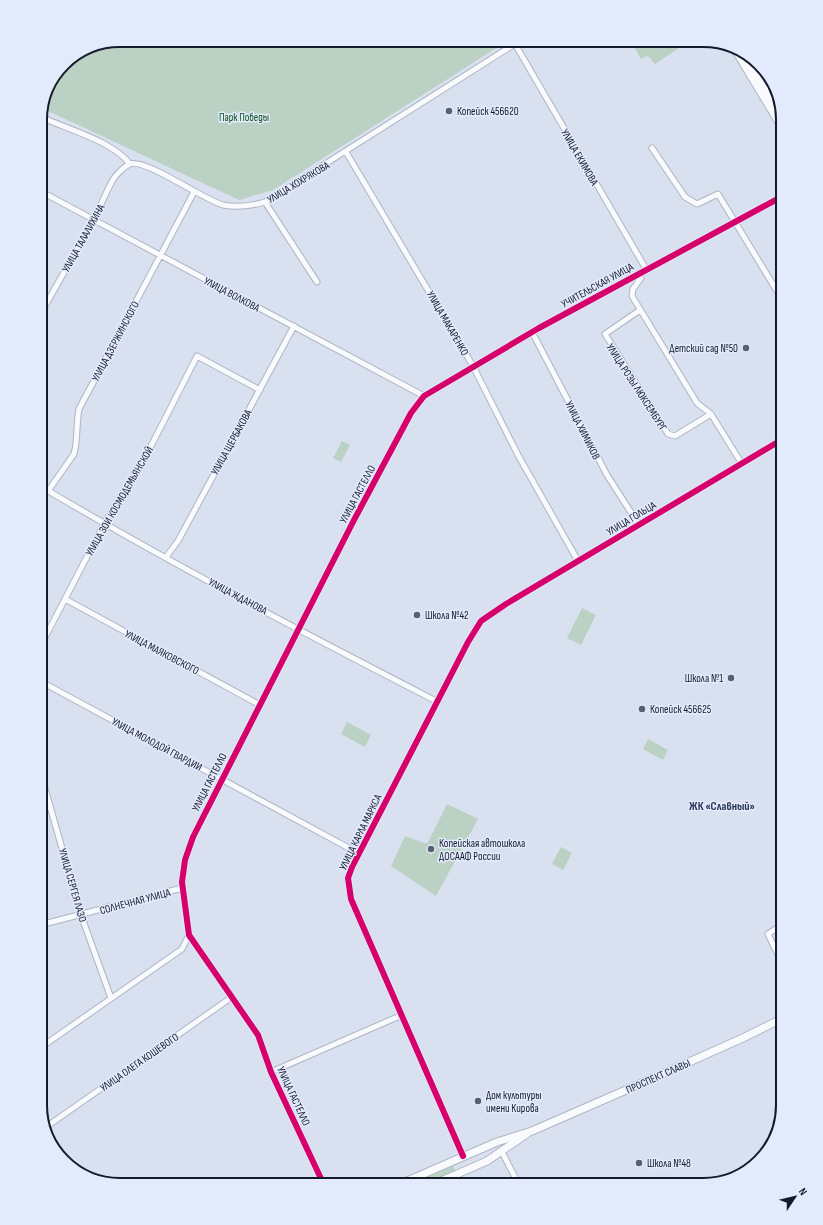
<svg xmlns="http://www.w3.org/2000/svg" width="823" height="1225" font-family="'Sofia Sans Condensed',sans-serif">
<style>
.green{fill:#bad1c4}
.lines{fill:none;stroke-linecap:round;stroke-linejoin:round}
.minor-casing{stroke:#aeb5c2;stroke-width:7}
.major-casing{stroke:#aeb5c2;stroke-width:9}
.minor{stroke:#f9fafd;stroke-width:5}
.major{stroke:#f9fafd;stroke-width:7}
.cycleway-casing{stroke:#e2eafc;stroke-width:8}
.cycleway{stroke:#d6006c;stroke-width:6}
.poi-dot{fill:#585f6e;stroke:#e2eafc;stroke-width:1.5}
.labels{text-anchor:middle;stroke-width:3;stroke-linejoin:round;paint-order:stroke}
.poi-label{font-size:11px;fill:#131a29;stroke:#e2eafc;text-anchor:start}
.park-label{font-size:11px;fill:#055218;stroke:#e2eafc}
.street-label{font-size:11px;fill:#131a29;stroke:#e2eafc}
.neighbourhood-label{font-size:12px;font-weight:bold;fill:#273557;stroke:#e2eafc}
.rim{fill:none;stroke:#131a29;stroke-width:2}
</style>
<rect width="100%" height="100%" fill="#d9e0ef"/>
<!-- green -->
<path class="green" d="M120,40H509L273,190L239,200L44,109L43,105L48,85L64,63L90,46Z
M630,40H691L655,64L648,56L641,59Z
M342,441L350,445L341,462L333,458Z
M582,608L596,615L581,645L567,638Z
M347,722L371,735L365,747L341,734Z
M648,739L668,750L663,760L643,749Z
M447,804L478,819L436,896L391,866L405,836L427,844Z
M561,847L572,853L563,870L552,864Z
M453,1166L456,1172L426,1185H410Z"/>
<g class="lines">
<defs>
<path id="minor" d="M515,44L646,269
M769,93L775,89
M40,114L48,120C73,131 113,142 130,164
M652,148L685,197L697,204L718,194L783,301
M346,152L473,366L518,455L578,561
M40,191L424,396
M265,202L317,282
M639,273L641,278L633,289L632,296L697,403L711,414L742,464
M640,310L605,334L668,434L675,436L711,414
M40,315C58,283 76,251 94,219C101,206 106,191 114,178C118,173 123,167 130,164C145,158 202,199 223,205C238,208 251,206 265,202L521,40
M532,332L607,475L639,525
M40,486C170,563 304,633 438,702
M48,491L74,454C78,440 76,424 79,409L194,192
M166,557L178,541L294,326
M65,599L260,705
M40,647L104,524L150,448L197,356L260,390
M40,681L358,853
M40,771L81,915L111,998
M40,925L182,888
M783,965L768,934L783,924
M40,1048L182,949L189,935
M271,1072L402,1015
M46,1127L232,997
M502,1152L519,1185
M463,1156L351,899L348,878L352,867L468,642L481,621L506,604L783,439
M324,1185L271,1072L258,1035L189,935L182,882L185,860L193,837L354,520L411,413L424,396L539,328L783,196"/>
<path id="major" d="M734,48L783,129
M743,51L781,114
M398,1185L497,1142L532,1131L649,1080L745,1037L783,1018
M432,1185L487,1161L528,1133"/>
</defs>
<!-- minor casing -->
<use href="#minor" class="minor-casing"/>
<!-- major casing -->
<use href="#major" class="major-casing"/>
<!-- minor -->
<use href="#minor" class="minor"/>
<!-- major -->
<use href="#major" class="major"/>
<defs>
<path id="cycleway" d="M463,1156L351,899L348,878L352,867L468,642L481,621L506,604L783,439
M324,1185L271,1072L258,1035L189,935L182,882L185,860L193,837L354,520L411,413L424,396L539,328L783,196"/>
</defs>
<!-- cycleway casing -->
<use href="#cycleway" class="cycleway-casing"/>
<!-- cycleway -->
<use href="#cycleway" class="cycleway"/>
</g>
<!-- markers -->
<g class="poi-dot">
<circle cx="449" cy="111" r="4"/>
<circle cx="746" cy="348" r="4"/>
<circle cx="417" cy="615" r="4"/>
<circle cx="731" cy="678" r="4"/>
<circle cx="642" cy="709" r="4"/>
<circle cx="431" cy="849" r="4"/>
<circle cx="478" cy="1101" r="4"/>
<circle cx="639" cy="1163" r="4"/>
</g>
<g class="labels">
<!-- poi labels -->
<g class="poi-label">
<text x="457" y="115">Копейск 456620</text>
<text x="738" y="352" text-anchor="end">Детский сад №50</text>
<text x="425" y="619">Школа №42</text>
<text x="723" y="682" text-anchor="end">Школа №1</text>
<text x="650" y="713">Копейск 456625</text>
<text x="439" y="847">Копейская автошкола<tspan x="439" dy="13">ДОСААФ России</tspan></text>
<text x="486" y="1099">Дом культуры<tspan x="486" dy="13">имени Кирова</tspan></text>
<text x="647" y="1167">Школа №48</text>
</g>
<!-- park labels -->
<g class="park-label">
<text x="244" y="121">Парк Победы</text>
</g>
<!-- street labels -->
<g class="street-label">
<text transform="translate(580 157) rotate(60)" y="4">УЛИЦА ЕКИМОВА</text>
<text transform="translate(298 182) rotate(-31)" y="4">УЛИЦА ХОХРЯКОВА</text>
<text transform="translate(83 238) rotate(-61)" y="4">УЛИЦА ТАЛАЛИХИНА</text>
<text transform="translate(597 285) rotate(-29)" y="4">УЧИТЕЛЬСКАЯ УЛИЦА</text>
<text transform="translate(232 294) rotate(28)" y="4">УЛИЦА ВОЛКОВА</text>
<text transform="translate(448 323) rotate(60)" y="4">УЛИЦА МАКАРЕНКО</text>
<text transform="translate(115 341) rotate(-62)" y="4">УЛИЦА ДЗЕРЖИНСКОГО</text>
<text transform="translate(637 387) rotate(57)" y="4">УЛИЦА РОЗЫ ЛЮКСЕМБУРГ</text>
<text transform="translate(583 430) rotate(63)" y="4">УЛИЦА ХИМИКОВ</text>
<text transform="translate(231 442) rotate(-61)" y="4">УЛИЦА ЩЕРБАКОВА</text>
<text transform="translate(357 494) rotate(-62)" y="4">УЛИЦА ГАСТЕЛЛО</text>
<text transform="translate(119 501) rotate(-60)" y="4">УЛИЦА ЗОИ КОСМОДЕМЬЯНСКОЙ</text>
<text transform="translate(631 518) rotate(-31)" y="4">УЛИЦА ГОЛЬЦА</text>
<text transform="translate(238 596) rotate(28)" y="4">УЛИЦА ЖДАНОВА</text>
<text transform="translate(162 652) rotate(28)" y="4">УЛИЦА МАЯКОВСКОГО</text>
<text transform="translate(157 744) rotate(28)" y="4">УЛИЦА МОЛОДОЙ ГВАРДИИ</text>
<text transform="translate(209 782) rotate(-63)" y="4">УЛИЦА ГАСТЕЛЛО</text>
<text transform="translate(360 832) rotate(-64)" y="4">УЛИЦА КАРЛА МАРКСА</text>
<text transform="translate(73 885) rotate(74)" y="4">УЛИЦА СЕРГЕЯ ЛАЗО</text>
<text transform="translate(135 901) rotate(-15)" y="4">СОЛНЕЧНАЯ УЛИЦА</text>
<text transform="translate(139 1062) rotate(-35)" y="4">УЛИЦА ОЛЕГА КОШЕВОГО</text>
<text transform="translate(658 1076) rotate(-24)" y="4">ПРОСПЕКТ СЛАВЫ</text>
<text transform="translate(294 1096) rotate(65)" y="4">УЛИЦА ГАСТЕЛЛО</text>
</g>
<!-- neighbourhood labels -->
<g class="neighbourhood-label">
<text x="722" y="810">ЖК «Славный»</text>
</g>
</g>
<!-- crop -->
<path d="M0 0H823V1225H0ZM120 47H703A73 73 0 0 1 776 120V1105A73 73 0 0 1 703 1178H120A73 73 0 0 1 47 1105V120A73 73 0 0 1 120 47Z" fill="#e2eafc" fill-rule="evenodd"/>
<path class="rim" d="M120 47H703A73 73 0 0 1 776 120V1105A73 73 0 0 1 703 1178H120A73 73 0 0 1 47 1105V120A73 73 0 0 1 120 47Z"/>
<!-- north arrow -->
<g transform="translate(795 1197) rotate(55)" stroke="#e2eafc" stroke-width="3" paint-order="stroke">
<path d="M0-3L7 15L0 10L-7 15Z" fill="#131a29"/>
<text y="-6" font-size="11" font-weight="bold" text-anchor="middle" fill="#131a29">N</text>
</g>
</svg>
